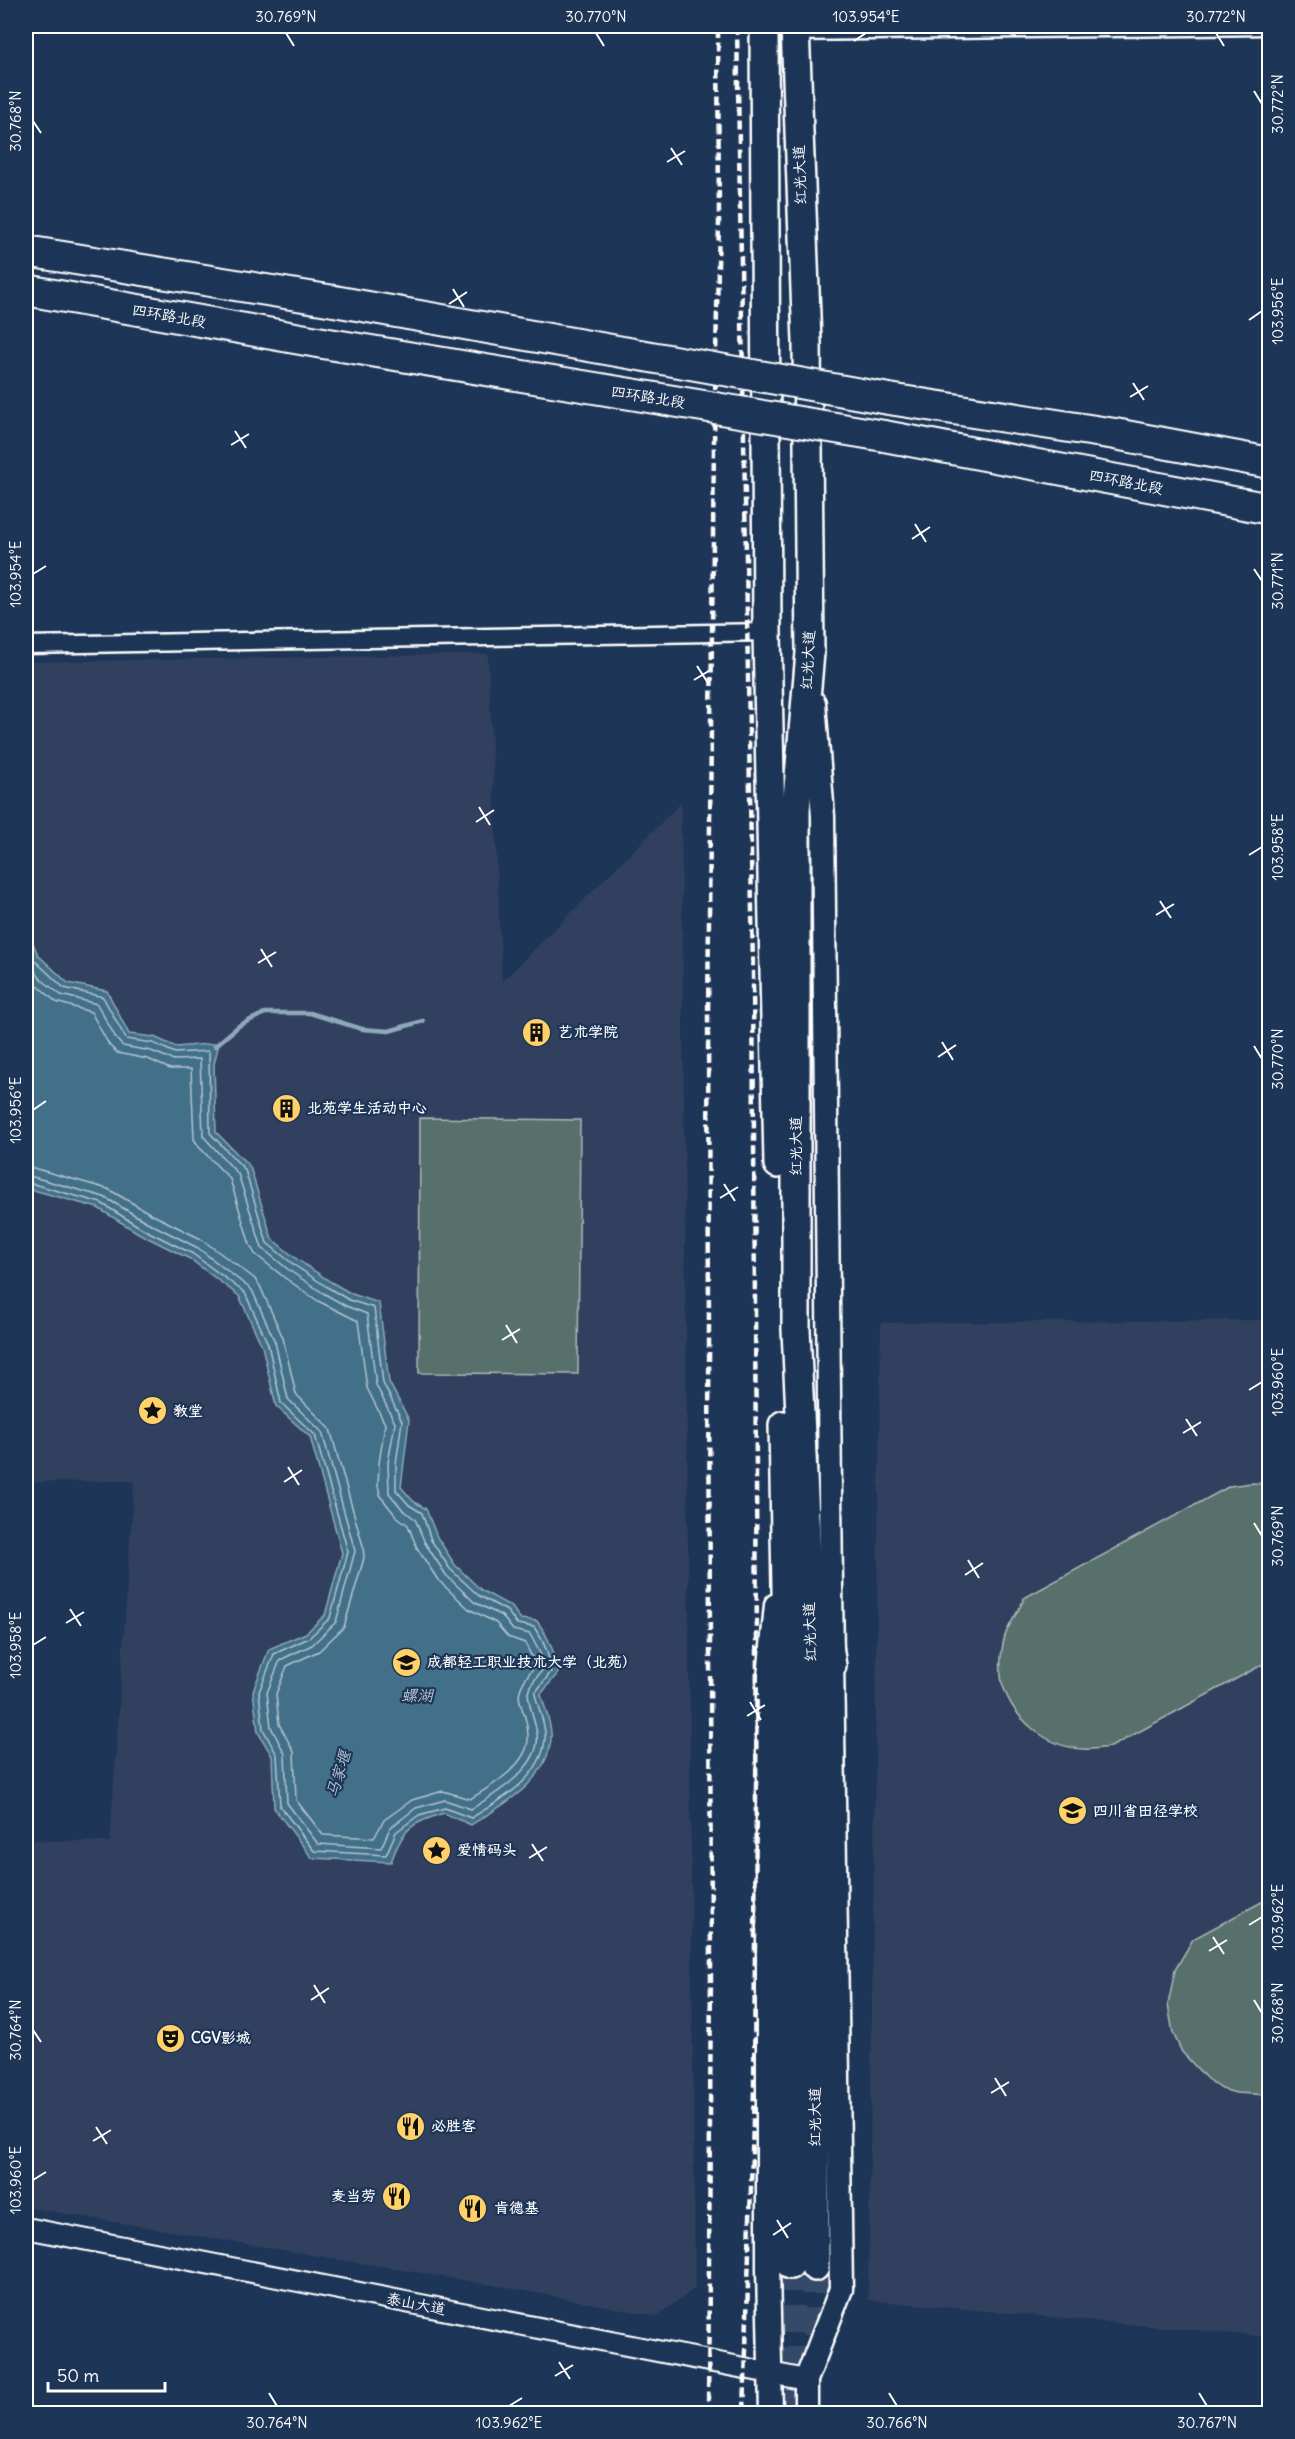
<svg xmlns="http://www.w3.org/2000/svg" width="1295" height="2439" font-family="Delius,'LXGW WenKai TC',sans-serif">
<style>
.built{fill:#31415f}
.green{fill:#59706c;stroke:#acb8b6;stroke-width:1.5}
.water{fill:#436f89;stroke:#8ea9b8;stroke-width:1.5}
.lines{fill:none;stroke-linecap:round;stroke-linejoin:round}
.shore{stroke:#b4c5d0;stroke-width:1.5}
.stream{stroke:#8ea9b8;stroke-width:4.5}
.trunk-tunnel{stroke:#344968;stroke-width:27;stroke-dasharray:27 14;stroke-linecap:butt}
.minor-casing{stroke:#fff;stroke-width:21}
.tertiary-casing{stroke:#fff;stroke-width:24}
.secondary-casing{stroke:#fff;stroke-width:27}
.trunk-casing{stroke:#fff;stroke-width:32}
.motorway-casing{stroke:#fff;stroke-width:34}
.minor{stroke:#1d3557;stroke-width:16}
.tertiary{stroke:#1d3557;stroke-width:20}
.secondary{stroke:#1d3557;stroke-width:22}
.trunk{stroke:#1d3557;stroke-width:27}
.motorway{stroke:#1d3557;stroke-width:30}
.rail{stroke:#fff;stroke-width:4.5;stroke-dasharray:9 4.5;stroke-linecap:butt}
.motorway-bridge-casing{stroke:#fff;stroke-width:34;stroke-linecap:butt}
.motorway-bridge{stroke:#1d3557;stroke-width:30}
.ticks{fill:none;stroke:#fff;stroke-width:2}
.labels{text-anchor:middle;stroke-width:4.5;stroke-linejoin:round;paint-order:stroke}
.street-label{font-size:15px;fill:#fff;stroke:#1d3557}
.poi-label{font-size:15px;font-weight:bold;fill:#fff;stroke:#1d3557;text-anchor:start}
.water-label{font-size:16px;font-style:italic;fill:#b4c5d0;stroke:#1d3557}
.neatline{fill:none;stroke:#fff;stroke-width:2}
.ticks-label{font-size:15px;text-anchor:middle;fill:#fff}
</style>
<rect width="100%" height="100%" fill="#1d3557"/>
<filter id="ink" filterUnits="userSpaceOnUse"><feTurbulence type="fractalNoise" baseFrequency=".0167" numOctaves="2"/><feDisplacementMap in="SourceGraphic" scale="12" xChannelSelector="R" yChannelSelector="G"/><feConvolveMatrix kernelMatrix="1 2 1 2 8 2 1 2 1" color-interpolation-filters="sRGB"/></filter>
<g filter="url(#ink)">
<!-- built -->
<path class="built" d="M488,654L502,982L681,803L695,2288L657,2316L510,2288L26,2207V1840L110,1842L134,1481L26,1482V662Z
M1269,1320V2337L868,2300L881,1323Z"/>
<!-- green -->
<path class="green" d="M420,1118L580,1120L578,1374L419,1373Z
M1251,1483L1269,1484V1661L1111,1747C1102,1748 1092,1750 1083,1749C1047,1747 1014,1720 1003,1686C999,1673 1001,1653 1004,1639C1008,1623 1019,1613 1024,1598L1230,1486Z
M1269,1898V2095L1236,2093L1222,2089L1207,2079L1182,2052L1173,2033L1168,2005L1175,1970L1193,1939Z"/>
<!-- water -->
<path class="water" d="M26,927L38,955L68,983L107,991L129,1034L154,1037L176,1047L219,1043L214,1064L216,1132L250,1167L272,1239L298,1260L331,1282L352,1294L379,1303L389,1382L409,1420L401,1487L413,1501L426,1509L437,1537L455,1565L481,1590L512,1607L520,1619L537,1621C549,1638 555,1652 558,1673L541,1694C544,1707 553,1726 551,1739C547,1782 504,1804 471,1825L444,1813C410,1824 403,1828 391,1862L312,1858L274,1808L272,1756L258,1732L253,1691L269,1649L306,1633L325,1615L342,1553L310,1437L276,1406L262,1346L239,1296L190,1259L140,1234L98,1208L26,1188Z"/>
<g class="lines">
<!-- shore -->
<path class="shore" d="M26,942L33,959L64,988L103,997L126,1039L153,1043L175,1053L209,1051L210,1133L245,1170L267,1243L294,1265L327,1287L349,1300L374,1308L383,1383L402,1421L396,1464V1490L409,1505L422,1513L431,1540L450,1569L478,1595L507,1611L517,1624L534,1627C544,1641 550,1654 551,1672L535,1693C537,1707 547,1725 545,1739C542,1778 501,1800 471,1818L445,1808L419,1815L396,1832L386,1855L314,1851L280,1806L277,1755L263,1729L259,1692L274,1654L309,1638L330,1618L348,1552L315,1435L281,1403L268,1344L245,1293L193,1254L143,1229L101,1203L26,1182
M26,961L42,980L61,995L97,1004L117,1040L123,1046L151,1051L174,1060L200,1059L203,1136L238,1174L262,1248L290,1271L323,1293L346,1306L367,1314L376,1385L395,1423L388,1463L389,1493L403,1510L415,1519L425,1543L446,1575L474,1602L502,1616L513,1630L530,1634L542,1657L543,1669L530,1686L528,1693C529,1707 535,1720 537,1734C542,1767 494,1795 471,1809L445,1800L416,1808L390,1828L381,1848L318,1844L287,1803L285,1754L271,1727L267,1693L280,1660L312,1645L336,1622L355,1551L322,1432L288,1399L275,1342L252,1290L198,1248L147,1222L104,1197L26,1175
M26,975L56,1002L91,1012L109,1045L117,1053L148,1059L170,1069H191L194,1139L199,1147L230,1179L250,1245L255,1254L285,1278L318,1301L358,1321L367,1388L385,1424L379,1463L378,1486L381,1497L396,1516L408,1525L417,1548L438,1580L469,1609L496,1623L508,1637L525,1643L533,1659L534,1667C505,1703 527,1700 528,1736C530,1764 490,1787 470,1799L443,1791L412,1800L384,1820L374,1838L323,1835L296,1800L294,1752L279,1724L276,1694L287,1666L319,1651L344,1627L364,1558L363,1546L330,1429L296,1394L283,1338L260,1286L254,1278L201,1239L151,1214L108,1189L26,1166"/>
<!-- stream -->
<path class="stream" d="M215,1046L240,1025L265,1013H310L362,1029L389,1031L423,1021"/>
<!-- trunk-tunnel -->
<path class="trunk-tunnel" d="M790,2265L792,2414
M815,2267L816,2361"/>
<defs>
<path id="minor" d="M795,32L1270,26
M26,645L767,632"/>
<path id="tertiary" d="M26,2228L806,2380"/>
<path id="secondary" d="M771,2414L768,2267V1687L776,1605
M806,2414V2380L841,2289L831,1587L823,816L814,703"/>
<path id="trunk" d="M764,26L767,632L778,1164
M795,26L807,342L810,653L796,810V1330L815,1727V2267
M783,1425L789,1749L790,2265
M825,1619L832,1666"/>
<path id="motorway" d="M26,251L334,301
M26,290L323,343
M889,399L1115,434L1270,463
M884,436L1270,509"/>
</defs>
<!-- minor casing -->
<use href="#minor" class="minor-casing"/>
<!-- tertiary casing -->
<use href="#tertiary" class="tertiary-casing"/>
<!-- secondary casing -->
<use href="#secondary" class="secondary-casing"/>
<!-- trunk casing -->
<use href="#trunk" class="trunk-casing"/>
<!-- motorway casing -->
<use href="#motorway" class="motorway-casing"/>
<!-- minor -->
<use href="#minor" class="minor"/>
<!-- tertiary -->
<use href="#tertiary" class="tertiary"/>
<!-- secondary -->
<use href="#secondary" class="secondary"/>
<!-- trunk -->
<use href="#trunk" class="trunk"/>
<!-- motorway -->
<use href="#motorway" class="motorway"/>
<!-- rail -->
<path class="rail" d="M737,26L753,970L757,1645L754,2088L744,2414
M708,2414L711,1969L708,1015L714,442L719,222L718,26"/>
<defs>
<path id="motorway-bridge" d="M334,301L889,399
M323,343L884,436"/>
</defs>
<!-- motorway-bridge casing -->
<use href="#motorway-bridge" class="motorway-bridge-casing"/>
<!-- motorway-bridge -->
<use href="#motorway-bridge" class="motorway-bridge"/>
</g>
</g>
<!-- ticks -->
<path class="ticks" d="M286,33L294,46M596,33L604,46M1216,33L1224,46M854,41L866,33M1254,91L1262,104M33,121L41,133M671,148L682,165M667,162L685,151M453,289L464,307M449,304L467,292M1249,320L1262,311M1133,383L1144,400M1130,397L1148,386M235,431L246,448M231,445L249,434M915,524L926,542M912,539L930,527M1254,569L1262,581M33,574L46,566M697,666L708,683M694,680L712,669M479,807L490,825M476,822L494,810M1249,855L1262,847M1160,901L1171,918M1156,915L1174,904M261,949L272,967M258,963L276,952M942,1042L953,1060M1254,1046L1262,1059M938,1057L956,1045M33,1110L46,1101M724,1184L735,1201M720,1198L738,1187M506,1325L517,1343M502,1340L520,1329M1249,1390L1262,1382M1186,1419L1197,1436M1183,1433L1201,1422M288,1467L299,1485M284,1482L302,1470M1254,1523L1262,1536M968,1560L979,1578M965,1575L983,1563M70,1609L81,1626M66,1623L84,1612M33,1645L46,1637M750,1702L761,1720M747,1716L765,1705M532,1844L543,1861M529,1858L547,1847M1249,1925L1262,1917M1213,1937L1224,1954M1209,1951L1227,1940M314,1985L325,2003M311,2000L329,1988M1254,2000L1262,2013M33,2030L41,2042M995,2078L1006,2096M991,2093L1009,2082M96,2127L107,2144M93,2141L111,2130M33,2180L46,2172M777,2220L788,2238M773,2235L791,2223M559,2362L570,2379M555,2376L573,2365M269,2393L277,2406M889,2393L897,2406M1199,2393L1207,2406M509,2406L522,2398"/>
<!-- icons -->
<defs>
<symbol id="building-disc" viewBox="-11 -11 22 22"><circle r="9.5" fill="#ffd166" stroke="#1d3557"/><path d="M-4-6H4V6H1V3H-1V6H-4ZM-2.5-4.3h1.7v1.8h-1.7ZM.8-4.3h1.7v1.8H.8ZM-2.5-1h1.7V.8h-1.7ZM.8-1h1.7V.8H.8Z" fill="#111"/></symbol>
<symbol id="sight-disc" viewBox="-11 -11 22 22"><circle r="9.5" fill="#ffd166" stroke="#1d3557"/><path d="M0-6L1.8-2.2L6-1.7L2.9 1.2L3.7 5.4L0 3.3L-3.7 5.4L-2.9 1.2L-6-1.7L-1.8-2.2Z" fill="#111"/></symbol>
<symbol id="university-disc" viewBox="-11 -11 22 22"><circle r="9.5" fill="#ffd166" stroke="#1d3557"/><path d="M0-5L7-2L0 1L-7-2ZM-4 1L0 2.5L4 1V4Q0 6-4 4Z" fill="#111"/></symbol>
<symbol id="school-disc" viewBox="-11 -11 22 22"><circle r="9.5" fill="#ffd166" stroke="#1d3557"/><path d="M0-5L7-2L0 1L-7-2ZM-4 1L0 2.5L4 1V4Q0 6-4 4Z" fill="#111"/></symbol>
<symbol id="theatre-disc" viewBox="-11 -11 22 22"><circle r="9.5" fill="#ffd166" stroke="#1d3557"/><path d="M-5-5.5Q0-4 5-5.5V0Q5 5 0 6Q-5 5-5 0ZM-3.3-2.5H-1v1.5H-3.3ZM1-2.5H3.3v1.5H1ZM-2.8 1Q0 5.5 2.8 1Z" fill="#111"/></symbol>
<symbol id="restaurant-disc" viewBox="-11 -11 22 22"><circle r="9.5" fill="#ffd166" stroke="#1d3557"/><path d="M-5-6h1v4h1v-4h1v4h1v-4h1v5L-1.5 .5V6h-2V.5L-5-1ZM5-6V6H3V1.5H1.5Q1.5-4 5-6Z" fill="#111"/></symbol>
</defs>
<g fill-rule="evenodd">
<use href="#building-disc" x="520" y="1016" width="33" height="33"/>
<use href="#building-disc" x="270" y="1092" width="33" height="33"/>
<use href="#sight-disc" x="136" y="1394" width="33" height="33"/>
<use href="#university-disc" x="390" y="1646" width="33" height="33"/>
<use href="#school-disc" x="1056" y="1794" width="33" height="33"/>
<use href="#sight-disc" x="420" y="1834" width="33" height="33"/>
<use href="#theatre-disc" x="154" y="2022" width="33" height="33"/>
<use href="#restaurant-disc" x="394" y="2110" width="33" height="33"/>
<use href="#restaurant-disc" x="380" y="2180" width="33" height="33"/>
<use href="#restaurant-disc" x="456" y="2192" width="33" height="33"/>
</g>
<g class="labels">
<!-- street labels -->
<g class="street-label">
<text transform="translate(800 175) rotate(-92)" y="5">红光大道</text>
<text transform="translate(169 316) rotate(10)" y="5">四环路北段</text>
<text transform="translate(648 397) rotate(9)" y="5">四环路北段</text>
<text transform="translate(1126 482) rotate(11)" y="5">四环路北段</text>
<text transform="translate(808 660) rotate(-87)" y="5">红光大道</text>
<text transform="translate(796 1146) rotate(-90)" y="5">红光大道</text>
<text transform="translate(810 1632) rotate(-92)" y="5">红光大道</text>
<text transform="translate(815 2117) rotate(-90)" y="5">红光大道</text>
<text transform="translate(416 2304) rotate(11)" y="5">泰山大道</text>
</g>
<!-- poi labels -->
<g class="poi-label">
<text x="558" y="1037">艺术学院</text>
<text x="307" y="1113">北苑学生活动中心</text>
<text x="173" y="1416">教堂</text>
<text x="427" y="1667">成都轻工职业技术大学（北苑）</text>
<text x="1093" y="1816">四川省田径学校</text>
<text x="457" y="1855">爱情码头</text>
<text x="191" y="2043">CGV影城</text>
<text x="431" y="2131">必胜客</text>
<text x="376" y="2201" text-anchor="end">麦当劳</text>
<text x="494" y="2213">肯德基</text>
</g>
<!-- water labels -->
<g class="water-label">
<text x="417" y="1701">螺湖</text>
<text transform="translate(338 1774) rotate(-73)" y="6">马家堰</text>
</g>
</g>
<!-- margin -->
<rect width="1295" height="2439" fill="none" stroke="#1d3557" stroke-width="66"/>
<!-- scale -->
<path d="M48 2382v9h117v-9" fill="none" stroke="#ffffff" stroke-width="3"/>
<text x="57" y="2382" font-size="18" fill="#ffffff" stroke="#1d3557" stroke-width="4.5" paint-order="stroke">50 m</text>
<rect x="33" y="33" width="1229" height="2373" class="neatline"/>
<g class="ticks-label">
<text x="286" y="22">30.769°N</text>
<text x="596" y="22">30.770°N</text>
<text x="866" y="22">103.954°E</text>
<text x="1216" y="22">30.772°N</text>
<text transform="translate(1278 104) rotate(-90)" y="5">30.772°N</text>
<text transform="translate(16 121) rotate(-90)" y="5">30.768°N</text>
<text transform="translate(1278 311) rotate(-90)" y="5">103.956°E</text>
<text transform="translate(16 574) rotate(-90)" y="5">103.954°E</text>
<text transform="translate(1278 581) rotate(-90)" y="5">30.771°N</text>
<text transform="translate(1278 847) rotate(-90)" y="5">103.958°E</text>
<text transform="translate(1278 1059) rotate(-90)" y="5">30.770°N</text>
<text transform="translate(16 1110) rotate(-90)" y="5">103.956°E</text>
<text transform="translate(1278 1382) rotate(-90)" y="5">103.960°E</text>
<text transform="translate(1278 1536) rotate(-90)" y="5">30.769°N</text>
<text transform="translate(16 1645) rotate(-90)" y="5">103.958°E</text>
<text transform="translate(1278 1917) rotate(-90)" y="5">103.962°E</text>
<text transform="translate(1278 2013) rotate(-90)" y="5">30.768°N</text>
<text transform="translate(16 2030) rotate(-90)" y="5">30.764°N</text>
<text transform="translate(16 2180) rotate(-90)" y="5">103.960°E</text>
<text x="277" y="2428">30.764°N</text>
<text x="509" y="2428">103.962°E</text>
<text x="897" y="2428">30.766°N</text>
<text x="1207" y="2428">30.767°N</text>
</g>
</svg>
